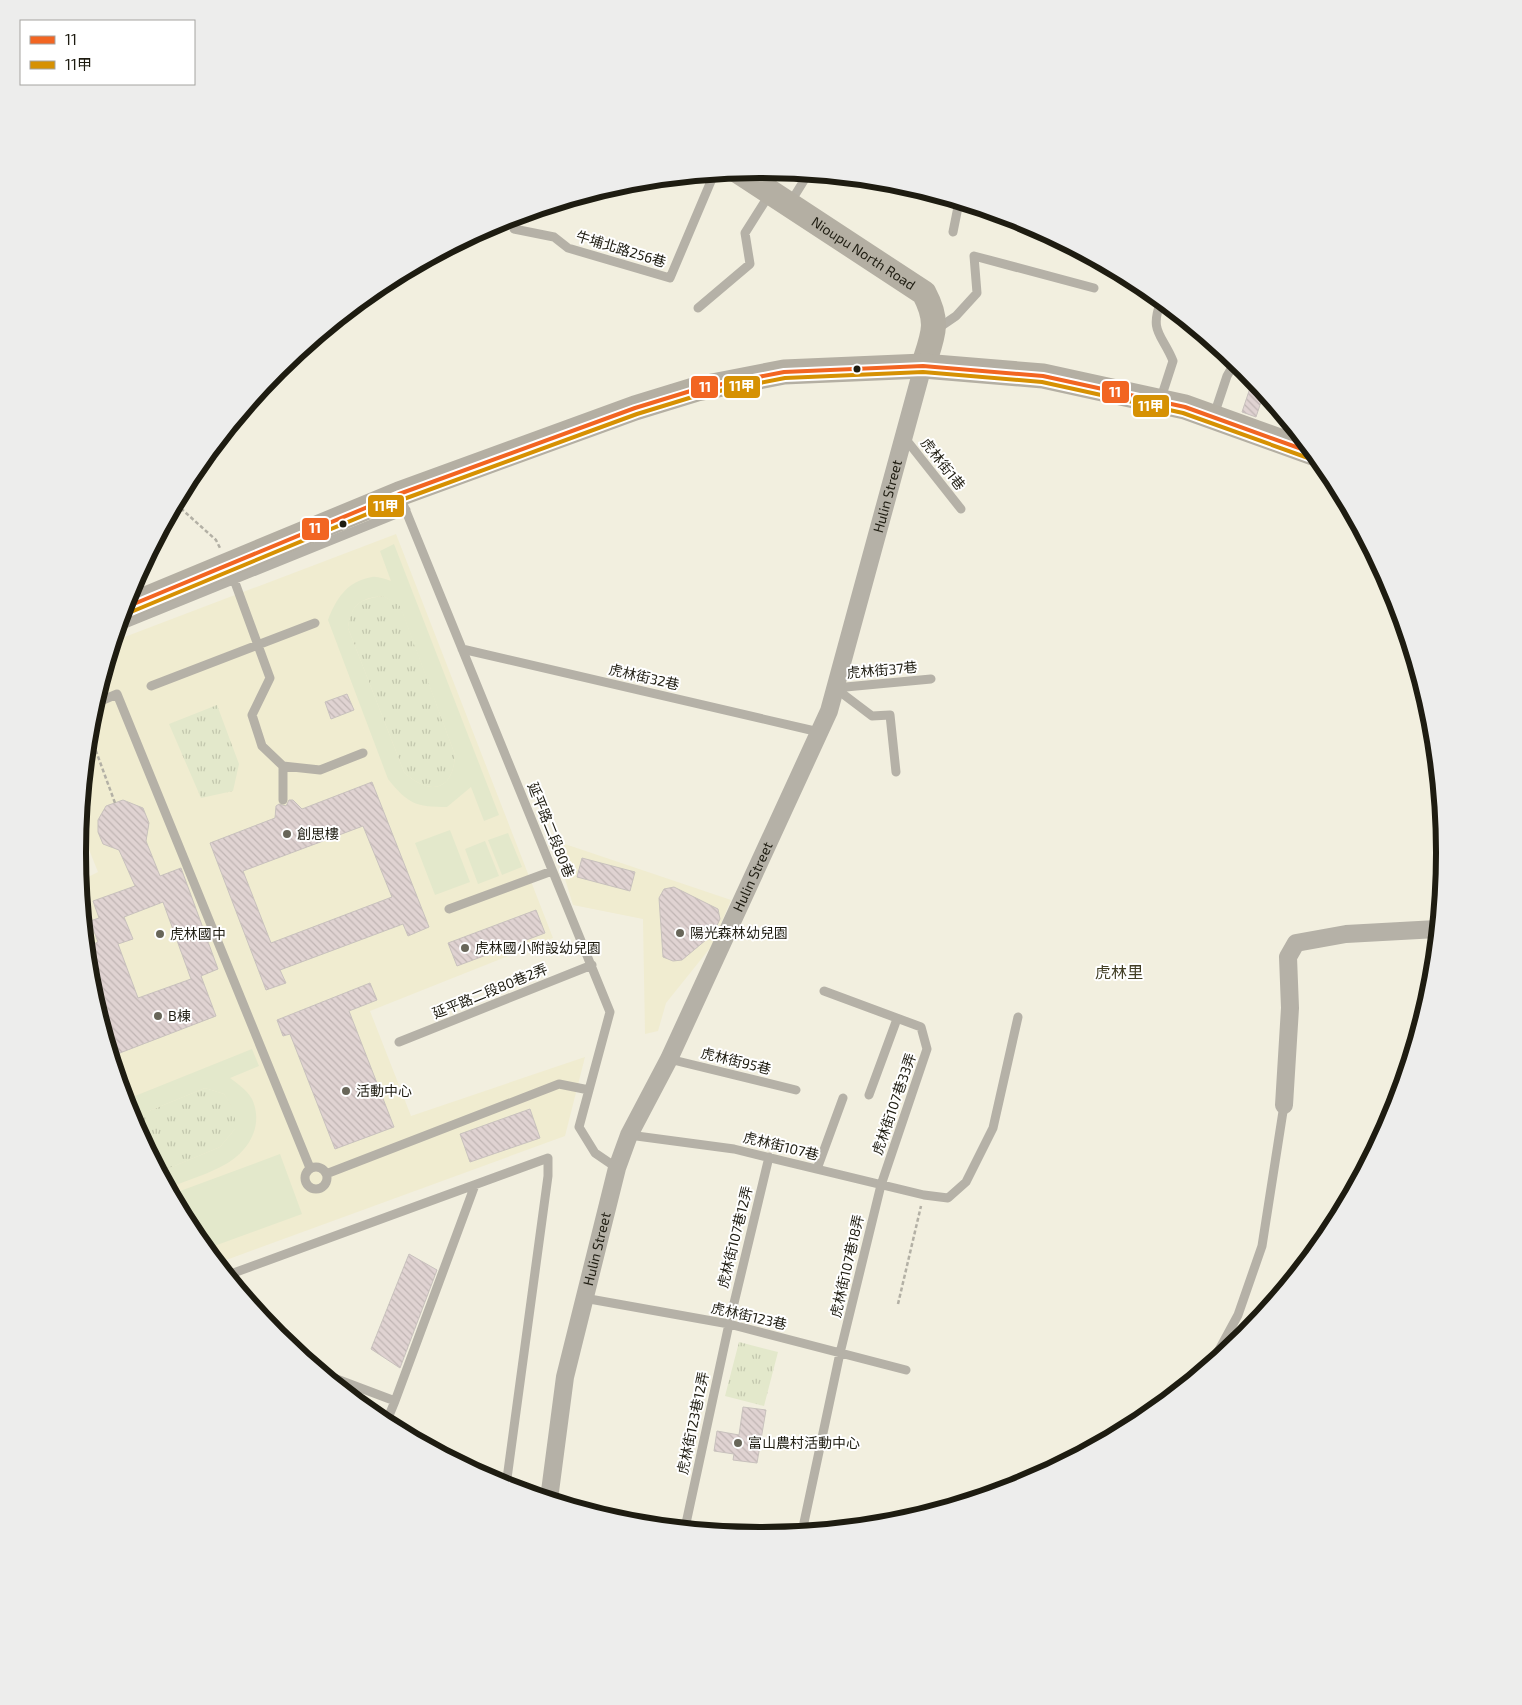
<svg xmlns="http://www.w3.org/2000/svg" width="1522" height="1705" font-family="'Exo 2','Noto Sans TC',sans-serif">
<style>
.built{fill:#f0ecd0}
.grass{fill:url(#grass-tufts)}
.pitch{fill:#e3e8cb;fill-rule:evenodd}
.building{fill:url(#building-back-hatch);stroke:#c8c1bd;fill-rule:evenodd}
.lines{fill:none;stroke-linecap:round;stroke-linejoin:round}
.path{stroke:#b3b0a5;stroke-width:2.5;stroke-dasharray:4 2.5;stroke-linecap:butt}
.lane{stroke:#b5b1a7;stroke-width:9}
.street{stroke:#b5b1a7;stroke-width:18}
.secondary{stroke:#b4afa3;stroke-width:25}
.bus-1-casing{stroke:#fff;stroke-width:8}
.bus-2-casing{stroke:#fff;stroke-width:8}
.bus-1{stroke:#f26522;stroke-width:4}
.bus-2{stroke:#d69103;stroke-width:4}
.bus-dot{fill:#1e1c11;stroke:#fff;stroke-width:2}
.poi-dot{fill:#686659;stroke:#fff;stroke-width:2}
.labels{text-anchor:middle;stroke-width:4;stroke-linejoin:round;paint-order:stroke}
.street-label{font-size:14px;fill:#1e1c11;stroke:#fff}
.poi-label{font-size:14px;fill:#1e1c11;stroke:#fff;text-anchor:start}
.quarter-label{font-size:16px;fill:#413d24;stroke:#fff}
.rim{fill:none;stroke:#1e1c11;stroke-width:6}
.line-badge{stroke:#fff;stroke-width:2}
.badge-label{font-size:14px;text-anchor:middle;font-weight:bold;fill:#fff}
</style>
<defs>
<pattern id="grass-tufts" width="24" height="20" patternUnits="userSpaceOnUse" patternTransform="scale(1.25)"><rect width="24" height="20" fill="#e3e8cb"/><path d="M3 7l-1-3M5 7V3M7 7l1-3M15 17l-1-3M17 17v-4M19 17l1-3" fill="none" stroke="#c2c6ad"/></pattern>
<pattern id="building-back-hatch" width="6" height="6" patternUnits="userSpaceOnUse" patternTransform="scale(1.25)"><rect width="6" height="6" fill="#e0d3d2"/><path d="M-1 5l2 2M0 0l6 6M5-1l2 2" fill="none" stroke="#c0b5b3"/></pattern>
</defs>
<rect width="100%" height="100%" fill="#f2efdf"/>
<!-- built -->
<path class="built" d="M396,534L553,938L370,1011L411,1116L585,1057L565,1136L218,1263L193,1232L129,1114L91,986L80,881L98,872L80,827L91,719L114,641Z
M553,840L731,900L711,947L666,1003L658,1031L645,1034L643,919L573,905Z"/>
<!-- grass -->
<path class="grass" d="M383,596L400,605L455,755C453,793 428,795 404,772L348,628C351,604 360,599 383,596Z
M217,705L239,764L233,791L201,798L169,724Z
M205,1088L224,1094L236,1112L235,1129L220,1147L160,1172L132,1118Z
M739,1342L778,1352L764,1406L725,1396Z"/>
<!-- pitch -->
<path class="pitch" d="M394,544L499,815L484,821L471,787L447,807C416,807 408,804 388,779L328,620C336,599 347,581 372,577C377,576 385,579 391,581L380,551ZM383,596L400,606L455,755C453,793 428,795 404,772L348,628C351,605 360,598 383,596Z
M450,830L470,882L435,895L415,843Z
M508,833L522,867L502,875L488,840Z
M485,841L499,876L478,884L465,849Z
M252,1049L259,1066L230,1078C238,1084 247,1090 252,1099C264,1125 249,1151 226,1164C209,1174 187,1180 169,1188L160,1172L220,1147L235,1129V1112L224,1094L205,1088L132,1118L125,1100Z
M280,1154L302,1214L206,1249L193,1232L172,1194Z"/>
<!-- building -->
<path class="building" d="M1253,379L1264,393L1256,417L1242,412Z
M347,694L354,710L331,719L325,702Z
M372,782L429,927L408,936L403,924L280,970L286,983L266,990L210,843L275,818L276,806L279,804L286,806L289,800H293L302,809ZM363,826L392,897L271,943L243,871Z
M123,800L143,808L149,823L146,841L160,876L181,868L218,969L201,976L216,1016L112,1056L91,986L89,969L94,967L87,947L98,942L90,921L99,918L93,901L135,886L119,850L103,844L98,832V820L106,806ZM163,902L191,979L138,998L118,944L133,939L124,917Z
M582,858L635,872L630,891L577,877Z
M674,887L718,909L720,919L713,934L682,960L673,961L663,957L659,898L664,889Z
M536,910L545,933L457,966L448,943Z
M370,983L377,1000L349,1011L394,1127L335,1149L290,1034L283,1036L277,1020Z
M530,1109L540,1138L470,1162L460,1134Z
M409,1254L437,1270L400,1368L371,1349Z
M743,1407L766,1410L757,1463L733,1460L734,1454L714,1451L717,1431L739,1435Z"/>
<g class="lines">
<!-- path -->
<path class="path" d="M176,504L216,540L220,548
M89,732L115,803
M898,1304L921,1206"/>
<!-- lane -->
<path class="lane" d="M790,203L808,174
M514,229L554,237L568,248L670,278L714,174
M953,232L959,202
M698,308L750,264L745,233L769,195
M937,329L956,316L977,293L974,256L1094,288
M1160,401L1173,361C1162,334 1149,332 1161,301
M1214,415L1227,376L1235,362
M904,437L961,509
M399,494L610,1012L579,1127L595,1153L617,1168
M233,577L270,678L252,715L262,746L283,766V800
M120,622L122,625L406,510
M462,649L819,732
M151,686L315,623
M835,688L872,716L890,715L896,772
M835,688L931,679
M96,703L117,694L310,1168
M283,766L320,770L363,753
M449,909L552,871
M399,1042L592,965
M669,1059L796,1090
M869,1095L897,1019
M629,1135L734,1149L924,1195L948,1198L966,1182L993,1128L1018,1017
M305 1178a11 11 0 1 1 22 0a11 11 0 1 1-22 0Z
M817,1169L843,1098
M326,1174L559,1084L589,1090
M228,1275L548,1158V1176L506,1486
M584,1298L729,1324L906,1370
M1212,1363L1238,1315L1262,1246L1284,1105
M326,1375L395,1401L475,1185
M386,1423L395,1401
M685,1528L729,1324L769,1157
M802,1532L840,1353L881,1185L927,1049L921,1027L824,991"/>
<!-- street -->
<g class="street">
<path d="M1284,1105L1290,1008L1288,957L1296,943L1346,934L1437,929"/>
<path id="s1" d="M549,1499L565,1377L617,1168L629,1135L669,1059L829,711L923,366"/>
</g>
<!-- secondary -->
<g class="secondary">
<path id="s2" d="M738,171L924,293C940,323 933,335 923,366"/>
<path d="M124,608L399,494L635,408L697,389L784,372L923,366L1043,376L1185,407L1313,453"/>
</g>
<defs>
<path id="bus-1" d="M124,608L399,494L635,408L697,389L784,372L923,366L1043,376L1185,407L1313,453"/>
<path id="bus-2" d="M126,614L401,500L637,414L699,395L785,378L923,372L1042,382L1183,413L1311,459"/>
</defs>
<!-- bus-1 casing -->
<use href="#bus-1" class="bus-1-casing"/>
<!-- bus-2 casing -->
<use href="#bus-2" class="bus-2-casing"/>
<!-- bus-1 -->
<use href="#bus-1" class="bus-1"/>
<!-- bus-2 -->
<use href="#bus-2" class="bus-2"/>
</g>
<!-- markers -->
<g class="bus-dot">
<circle cx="857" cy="369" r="4.5"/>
<circle cx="343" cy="524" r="4.5"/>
</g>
<g class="poi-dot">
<circle cx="287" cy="834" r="5"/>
<circle cx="680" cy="933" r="5"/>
<circle cx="160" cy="934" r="5"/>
<circle cx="465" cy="948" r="5"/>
<circle cx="158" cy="1016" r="5"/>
<circle cx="346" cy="1091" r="5"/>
<circle cx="738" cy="1443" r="5"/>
</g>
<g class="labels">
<!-- street labels -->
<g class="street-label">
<text transform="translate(621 249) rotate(17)" y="5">牛埔北路256巷</text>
<text dy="5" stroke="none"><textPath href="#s2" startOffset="150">Nioupu North Road</textPath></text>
<text transform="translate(943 464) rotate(52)" y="5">虎林街1巷</text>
<text dy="5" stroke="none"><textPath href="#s1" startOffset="1065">Hulin Street</textPath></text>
<text transform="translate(882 670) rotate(-5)" y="5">虎林街37巷</text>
<text transform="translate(644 677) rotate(13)" y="5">虎林街32巷</text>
<text transform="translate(551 830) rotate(68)" y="5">延平路二段80巷</text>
<text dy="5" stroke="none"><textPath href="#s1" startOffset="660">Hulin Street</textPath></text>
<text transform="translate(490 991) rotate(-22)" y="5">延平路二段80巷2弄</text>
<text transform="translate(736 1061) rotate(14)" y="5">虎林街95巷</text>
<text transform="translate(894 1104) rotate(-71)" y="5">虎林街107巷33弄</text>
<text transform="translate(781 1146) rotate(14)" y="5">虎林街107巷</text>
<text transform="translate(735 1237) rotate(-76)" y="5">虎林街107巷12弄</text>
<text dy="5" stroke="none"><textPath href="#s1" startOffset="255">Hulin Street</textPath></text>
<text transform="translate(847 1266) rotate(-77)" y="5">虎林街107巷18弄</text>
<text transform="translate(749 1316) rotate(13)" y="5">虎林街123巷</text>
<text transform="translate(693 1423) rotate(-78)" y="5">虎林街123巷12弄</text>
</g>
<!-- poi labels -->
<g class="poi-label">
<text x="297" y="839">創思樓</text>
<text x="690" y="938">陽光森林幼兒園</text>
<text x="170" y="939">虎林國中</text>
<text x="475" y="953">虎林國小附設幼兒園</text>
<text x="168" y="1021">B棟</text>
<text x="356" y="1096">活動中心</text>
<text x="748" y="1448">富山農村活動中心</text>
</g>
<!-- quarter labels -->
<g class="quarter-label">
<text x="1119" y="978">虎林里</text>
</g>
</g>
<!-- crop -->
<path d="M0 0H1522V1705H0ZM760 178H762A674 674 0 0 1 1436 852V853A674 674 0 0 1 762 1527H760A674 674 0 0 1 86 853V852A674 674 0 0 1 760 178Z" fill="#ededec" fill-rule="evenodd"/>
<path class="rim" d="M760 178H762A674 674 0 0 1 1436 852V853A674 674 0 0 1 762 1527H760A674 674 0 0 1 86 853V852A674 674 0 0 1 760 178Z"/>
<g class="line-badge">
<rect x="723" y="375" width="38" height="24" rx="5" fill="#d69103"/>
<rect x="690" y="375" width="29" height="24" rx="5" fill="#f26522"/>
<rect x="1101" y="380" width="29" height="24" rx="5" fill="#f26522"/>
<rect x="1132" y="394" width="38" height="24" rx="5" fill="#d69103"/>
<rect x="367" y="494" width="38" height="24" rx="5" fill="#d69103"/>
<rect x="301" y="517" width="29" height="24" rx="5" fill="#f26522"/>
</g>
<g class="badge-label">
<text x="742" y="391">11甲</text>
<text x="705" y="392">11</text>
<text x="1115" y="397">11</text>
<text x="1151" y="411">11甲</text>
<text x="386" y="511">11甲</text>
<text x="315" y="533">11</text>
</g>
<!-- legend -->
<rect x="20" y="20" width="175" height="65" fill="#ffffff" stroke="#a5a4a0"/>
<rect x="30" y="36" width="25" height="8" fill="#f26522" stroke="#a5a4a0"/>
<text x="65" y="45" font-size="15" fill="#1e1c11">11</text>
<rect x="30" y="61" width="25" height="8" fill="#d69103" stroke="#a5a4a0"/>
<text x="65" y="70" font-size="15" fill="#1e1c11">11甲</text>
</svg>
